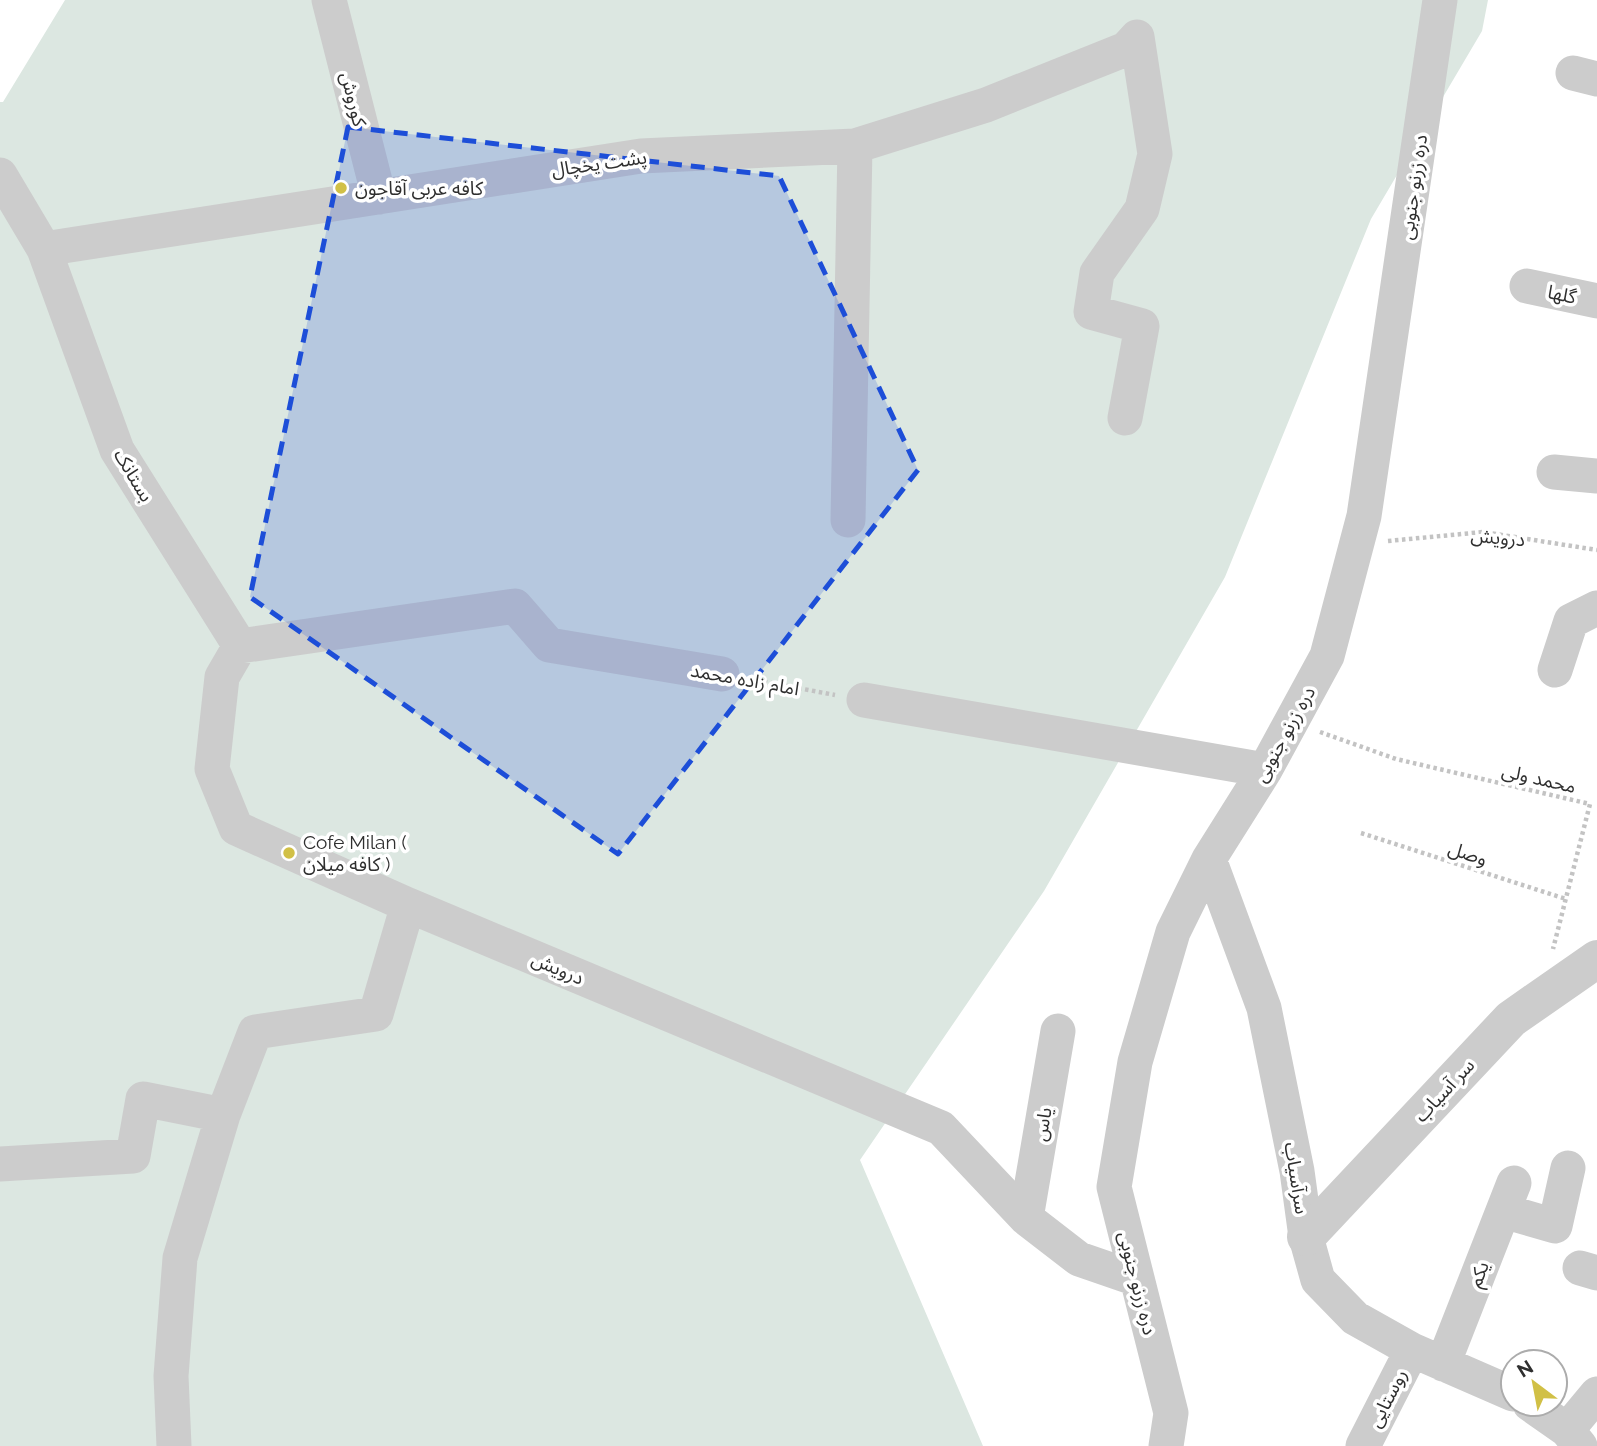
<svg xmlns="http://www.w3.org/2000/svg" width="1597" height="1446" font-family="Raleway,'Noto Sans Arabic',sans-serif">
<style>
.green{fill:#dce7e1}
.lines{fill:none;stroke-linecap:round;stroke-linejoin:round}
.path{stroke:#c3c3c3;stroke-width:4.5;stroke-dasharray:3.5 3.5;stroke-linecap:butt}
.minor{stroke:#ccc;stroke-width:35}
.tertiary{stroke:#ccc;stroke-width:38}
.marked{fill:#1d4ed8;fill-opacity:0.2;stroke:#1d4ed8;stroke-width:5;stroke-dasharray:14 9;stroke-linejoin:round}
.poi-dot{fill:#d1c046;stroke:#fff;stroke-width:2.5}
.labels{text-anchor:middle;stroke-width:7;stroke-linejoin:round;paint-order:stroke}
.street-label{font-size:19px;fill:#2f2f2f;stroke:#fff}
.poi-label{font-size:19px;fill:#2f2f2f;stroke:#fff;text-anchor:start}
</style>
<rect width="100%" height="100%" fill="#fff"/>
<!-- green -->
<path class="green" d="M65,0H1488L1482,31L1371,219L1225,577L1044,891L860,1160L983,1446H0V102H3Z"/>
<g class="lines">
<!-- path -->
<path class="path" d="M1388,541L1483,532L1597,550
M750,679L835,695
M1320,732L1396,759L1590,804L1553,949
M1361,833L1566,899"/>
<!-- minor -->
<path class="minor" d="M329,0L379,197
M1573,73L1597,79
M0,175L44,249L117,450L240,646L222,677L212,769L236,828L408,905L941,1128L1026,1218L1079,1259L1137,1279
M44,249L641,156L855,146L986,105L1126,49L1137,37
M1527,286L1597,301
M1125,418L1142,326L1091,312L1097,273L1142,209L1155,154L1137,37
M1554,472L1597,476
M848,520L855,146
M240,646L515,606L549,645L722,674
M1555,670L1571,621L1597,608
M864,700L1265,770
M1209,859L1264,1008L1297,1171L1306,1237L1318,1280L1355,1318L1412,1350L1513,1394
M0,1164L133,1156L143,1099L223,1115
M1503,1211L1555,1226L1568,1168
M1026,1218L1058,1031
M1580,1268L1597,1273
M1443,1364L1514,1183
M1530,1404L1567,1430L1580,1446
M1567,1430L1597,1394
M174,1446L171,1376L180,1258L223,1115L255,1032L376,1014L408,905
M1166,1446L1171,1413L1114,1187L1135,1062L1173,932L1209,859L1265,770L1327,656L1364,516L1440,0
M1363,1446L1412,1350"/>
<!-- tertiary -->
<path class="tertiary" d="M1306,1237L1511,1019L1597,959"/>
</g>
<!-- marked area -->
<path class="marked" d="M348,127L779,176L918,470L618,854L250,597Z"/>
<!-- markers -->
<g class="poi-dot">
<circle cx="341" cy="188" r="7"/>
<circle cx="289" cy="853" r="7"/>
</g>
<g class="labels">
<!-- street labels -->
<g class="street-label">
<text transform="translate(354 99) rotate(76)" y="7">کوروش</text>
<text transform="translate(599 163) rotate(-8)" y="7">پشت یخچال</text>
<text transform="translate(1413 187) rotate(-82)" y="7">دره زرنو جنوبی</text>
<text transform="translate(1562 294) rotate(12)" y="7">گلها</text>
<text transform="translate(134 475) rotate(59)" y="7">بستانک</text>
<text transform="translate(1498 537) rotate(5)" y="7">درویش</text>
<text transform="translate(745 679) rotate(10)" y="7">امام زاده محمد</text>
<text transform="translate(1284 734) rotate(-61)" y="7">دره زرنو جنوبی</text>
<text transform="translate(1539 778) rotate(13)" y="7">محمد ولی</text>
<text transform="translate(1468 853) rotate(18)" y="7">وصل</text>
<text transform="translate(558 968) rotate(23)" y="7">درویش</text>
<text transform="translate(1444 1090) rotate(-47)" y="7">سر آسیاب</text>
<text transform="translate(1042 1124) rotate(-80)" y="7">یاس</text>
<text transform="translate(1297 1178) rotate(81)" y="7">سرآسیاب</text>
<text transform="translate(1478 1274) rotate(-69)" y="7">یکم</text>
<text transform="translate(1138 1283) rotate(76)" y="7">دره زرنو جنوبی</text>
<text transform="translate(1387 1398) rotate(-63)" y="7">روستایی</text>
</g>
<!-- poi labels -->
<g class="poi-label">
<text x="355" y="195">کافه عربی آقاجون</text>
<text x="303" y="849">Cofe Milan (<tspan x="303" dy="22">کافه میلان )</tspan></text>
</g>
</g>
<!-- north arrow -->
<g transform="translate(1534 1383) rotate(328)"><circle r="33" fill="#ffffff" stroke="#acacac" stroke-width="2"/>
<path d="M0-5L12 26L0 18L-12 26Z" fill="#d1c046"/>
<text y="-10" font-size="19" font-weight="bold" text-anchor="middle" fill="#2f2f2f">N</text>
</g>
</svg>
